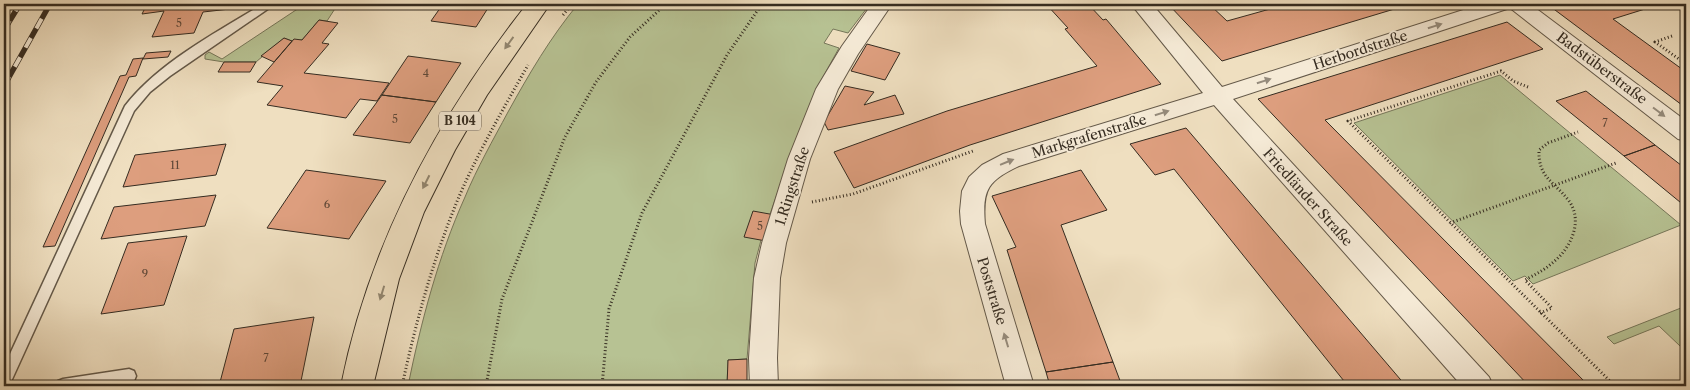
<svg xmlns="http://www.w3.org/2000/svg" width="1690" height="390" font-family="'Libre Caslon Text',serif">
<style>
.green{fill:#b7c293;stroke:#76775a}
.building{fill:#dd9e7e;stroke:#352c21}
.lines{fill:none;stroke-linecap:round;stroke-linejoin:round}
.service-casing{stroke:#645949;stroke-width:3}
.minor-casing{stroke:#645949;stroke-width:2}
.primary-casing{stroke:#352c21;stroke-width:2}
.path{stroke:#352c21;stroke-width:3;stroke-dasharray:1 2.5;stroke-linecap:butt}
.service{fill:#f5ead6;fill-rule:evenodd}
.minor{fill:#f5ead6;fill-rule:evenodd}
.primary{fill:#efdfc0;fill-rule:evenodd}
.rail-casing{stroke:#352c21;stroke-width:5.5}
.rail{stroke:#f5ead6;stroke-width:4;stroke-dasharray:11;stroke-linecap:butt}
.oneway{fill:#958b7c}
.oneway2{fill:#928670}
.labels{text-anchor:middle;stroke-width:4;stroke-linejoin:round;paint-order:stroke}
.number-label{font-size:11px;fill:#5f4838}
.shield{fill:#f5ead6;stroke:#6f6557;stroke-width:1}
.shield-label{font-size:12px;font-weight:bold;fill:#352c21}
.street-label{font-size:14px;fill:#352c21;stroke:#f5ead6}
</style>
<rect width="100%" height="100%" fill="#efdfc0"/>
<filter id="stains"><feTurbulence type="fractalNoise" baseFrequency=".004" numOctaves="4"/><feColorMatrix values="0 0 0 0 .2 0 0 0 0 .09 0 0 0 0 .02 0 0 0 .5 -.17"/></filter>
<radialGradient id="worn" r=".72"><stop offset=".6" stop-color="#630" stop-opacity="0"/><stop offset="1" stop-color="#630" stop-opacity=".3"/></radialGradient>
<!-- green -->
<path class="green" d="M305,4H338L327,21L319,20L302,40L292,41L284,38L256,62H224L205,59V55L209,52L222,59Z
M578,4H870L848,33L833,29L824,43L839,48L818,86L790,157L761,240L755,263L747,359L728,360L727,386H408C421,322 438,257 465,197C477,168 493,140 508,112C529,74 550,38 578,4Z
M1500,75L1681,225L1533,284L1525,276L1513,281L1354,123Z
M1686,306V315L1680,318L1686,324V344L1680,346L1659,326L1614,344L1607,337Z"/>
<!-- building -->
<path class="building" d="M147,4H233L230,9L203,12L194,33L152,37L164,11L142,14Z
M443,4H494L491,9L488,8L476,27L431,21Z
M1046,4H1088L1103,20L1106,19L1161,84L970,145L854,188L834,152L947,111L1097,66L1065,29L1068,28Z
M1168,4H1209L1227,21L1288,4H1411L1222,61Z
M1547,4H1661L1613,19L1686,72V108Z
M319,20L338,23L322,43L329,44L304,73L389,83L377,101L360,99L346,118L267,105L283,86L257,82L294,39L302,40Z
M1507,22L1543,49L1325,120L1589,386H1529L1258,99Z
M284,38L292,41L274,62L261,56Z
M867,44L900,53L885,80L851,71Z
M171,51L168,57L143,59L146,53Z
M408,56L461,63L436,102L382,95Z
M143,58L136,76L129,77L55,246L43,247L120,76L126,75L133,59Z
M224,62H256L250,72H218Z
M845,86L874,92L864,105L895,95L904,114L828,130L824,122Z
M1586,91L1655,145L1624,156L1556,101Z
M382,95L436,102L410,143L353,135Z
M1186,128L1406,386H1348L1174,169L1155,175L1130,144Z
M226,144L216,175L123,187L135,155Z
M1655,145L1686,169V207L1624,156Z
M306,170L386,181L349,239L267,228Z
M1081,170L1107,210L1061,225L1113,362L1046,372L1007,250L1016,247L992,196Z
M216,195L205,226L101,239L114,207Z
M753,211L775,215L766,241L744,237Z
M187,236L164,305L101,314L128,243Z
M314,317L300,386H219L234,329Z
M747,359V386H727L728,360Z
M1113,362L1122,386H1050L1046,372Z"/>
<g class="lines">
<defs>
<path id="service" d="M263,4H275L170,76L150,92L134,111L9,386H4V367L125,106C158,63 217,32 263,4Z
M129,369L134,371L136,376L132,386H118V384L105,386H56L58,381L63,379Z"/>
<path id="minor" d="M872,4H892L858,54L838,89L810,159L786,243L780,278L777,358L778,386H750L749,358L754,278L762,243L788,159L816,89L842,46Z
M1131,4H1152L1222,87L1482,4H1530L1686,121V141L1678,139L1510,8L1233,99L1489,377L1493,386H1462L1214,105L1019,166C988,181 982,189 985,224L1034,386H1006L961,224L960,211L962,191L969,177L982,165L1003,154L1203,93Z"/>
<path id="primary" d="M527,4H550L487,95L455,150L424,212L399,279L373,386H341C369,244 438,117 527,4Z"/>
</defs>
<!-- service casing -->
<use href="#service" class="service-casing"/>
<!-- minor casing -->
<use href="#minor" class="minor-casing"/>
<!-- primary casing -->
<use href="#primary" class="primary-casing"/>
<!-- path -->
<path class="path" d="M563,15L572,4
M1672,36L1655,42L1686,64
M1528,87L1513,81L1501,71L1348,121L1615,386
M812,202L853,194L973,151
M1450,223L1616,163
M1540,313L1552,308L1525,280C1534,275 1543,271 1551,264C1570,250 1584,222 1569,201C1554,181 1538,178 1539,150L1548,143L1578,132
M402,386C417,317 436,248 465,183C484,142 506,104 528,65
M486,386L502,299L565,137L596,82L630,37L666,4
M602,386L609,309L642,213L727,55L762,4"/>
<!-- service -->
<use href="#service" class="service"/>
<!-- minor -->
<use href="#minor" class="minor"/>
<!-- primary -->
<use href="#primary" class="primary"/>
<defs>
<path id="rail" d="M4,30L20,4
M4,86L50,4"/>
</defs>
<!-- rail casing -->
<use href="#rail" class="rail-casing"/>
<!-- rail -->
<use href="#rail" class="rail"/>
</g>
<!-- one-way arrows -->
<defs><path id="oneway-solid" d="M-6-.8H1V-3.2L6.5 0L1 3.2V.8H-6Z" transform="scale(1.25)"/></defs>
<g class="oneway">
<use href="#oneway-solid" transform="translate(1435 26) rotate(-18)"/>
<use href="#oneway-solid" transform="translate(1264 81) rotate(-18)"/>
<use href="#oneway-solid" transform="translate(1659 112) rotate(37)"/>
<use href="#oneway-solid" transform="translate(1162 113) rotate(-17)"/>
<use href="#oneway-solid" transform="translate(1007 162) rotate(-22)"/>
<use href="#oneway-solid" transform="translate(1006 340) rotate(-107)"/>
</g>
<g class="oneway2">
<use href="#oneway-solid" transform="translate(509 43) rotate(126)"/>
<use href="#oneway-solid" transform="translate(426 182) rotate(117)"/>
<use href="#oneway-solid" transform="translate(382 293) rotate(107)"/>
</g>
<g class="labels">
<!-- number labels -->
<g class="number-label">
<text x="179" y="27">5</text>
<text x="426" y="77">4</text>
<text x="395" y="123">5</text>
<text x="1605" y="127">7</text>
<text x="175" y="169">11</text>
<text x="327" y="208">6</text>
<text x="760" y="230">5</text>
<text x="145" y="278">9</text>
<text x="266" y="362">7</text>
</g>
<!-- shield labels -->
<rect class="shield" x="439" y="111.5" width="42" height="19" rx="4"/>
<g class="shield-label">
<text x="460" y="125">B 104</text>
</g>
<!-- street labels -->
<g class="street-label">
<text transform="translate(1360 50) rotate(-18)" y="5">Herbordstraße</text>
<text transform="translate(1602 68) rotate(37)" y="5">Badstüberstraße</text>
<text transform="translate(1089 136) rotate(-17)" y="5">Markgrafenstraße</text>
<text transform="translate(792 186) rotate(-72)" y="5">1.Ringstraße</text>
<text transform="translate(1308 197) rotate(48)" y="5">Friedländer Straße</text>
<text transform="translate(992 291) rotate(73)" y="5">Poststraße</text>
</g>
</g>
<!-- margin -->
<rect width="1690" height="390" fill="none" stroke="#efdfc0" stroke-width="20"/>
<rect x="5" y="5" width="1680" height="380" fill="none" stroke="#352c21" stroke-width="2.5"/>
<rect x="10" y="10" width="1670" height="370" fill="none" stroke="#352c21"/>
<rect width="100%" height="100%" filter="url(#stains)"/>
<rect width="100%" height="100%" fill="url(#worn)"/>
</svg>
